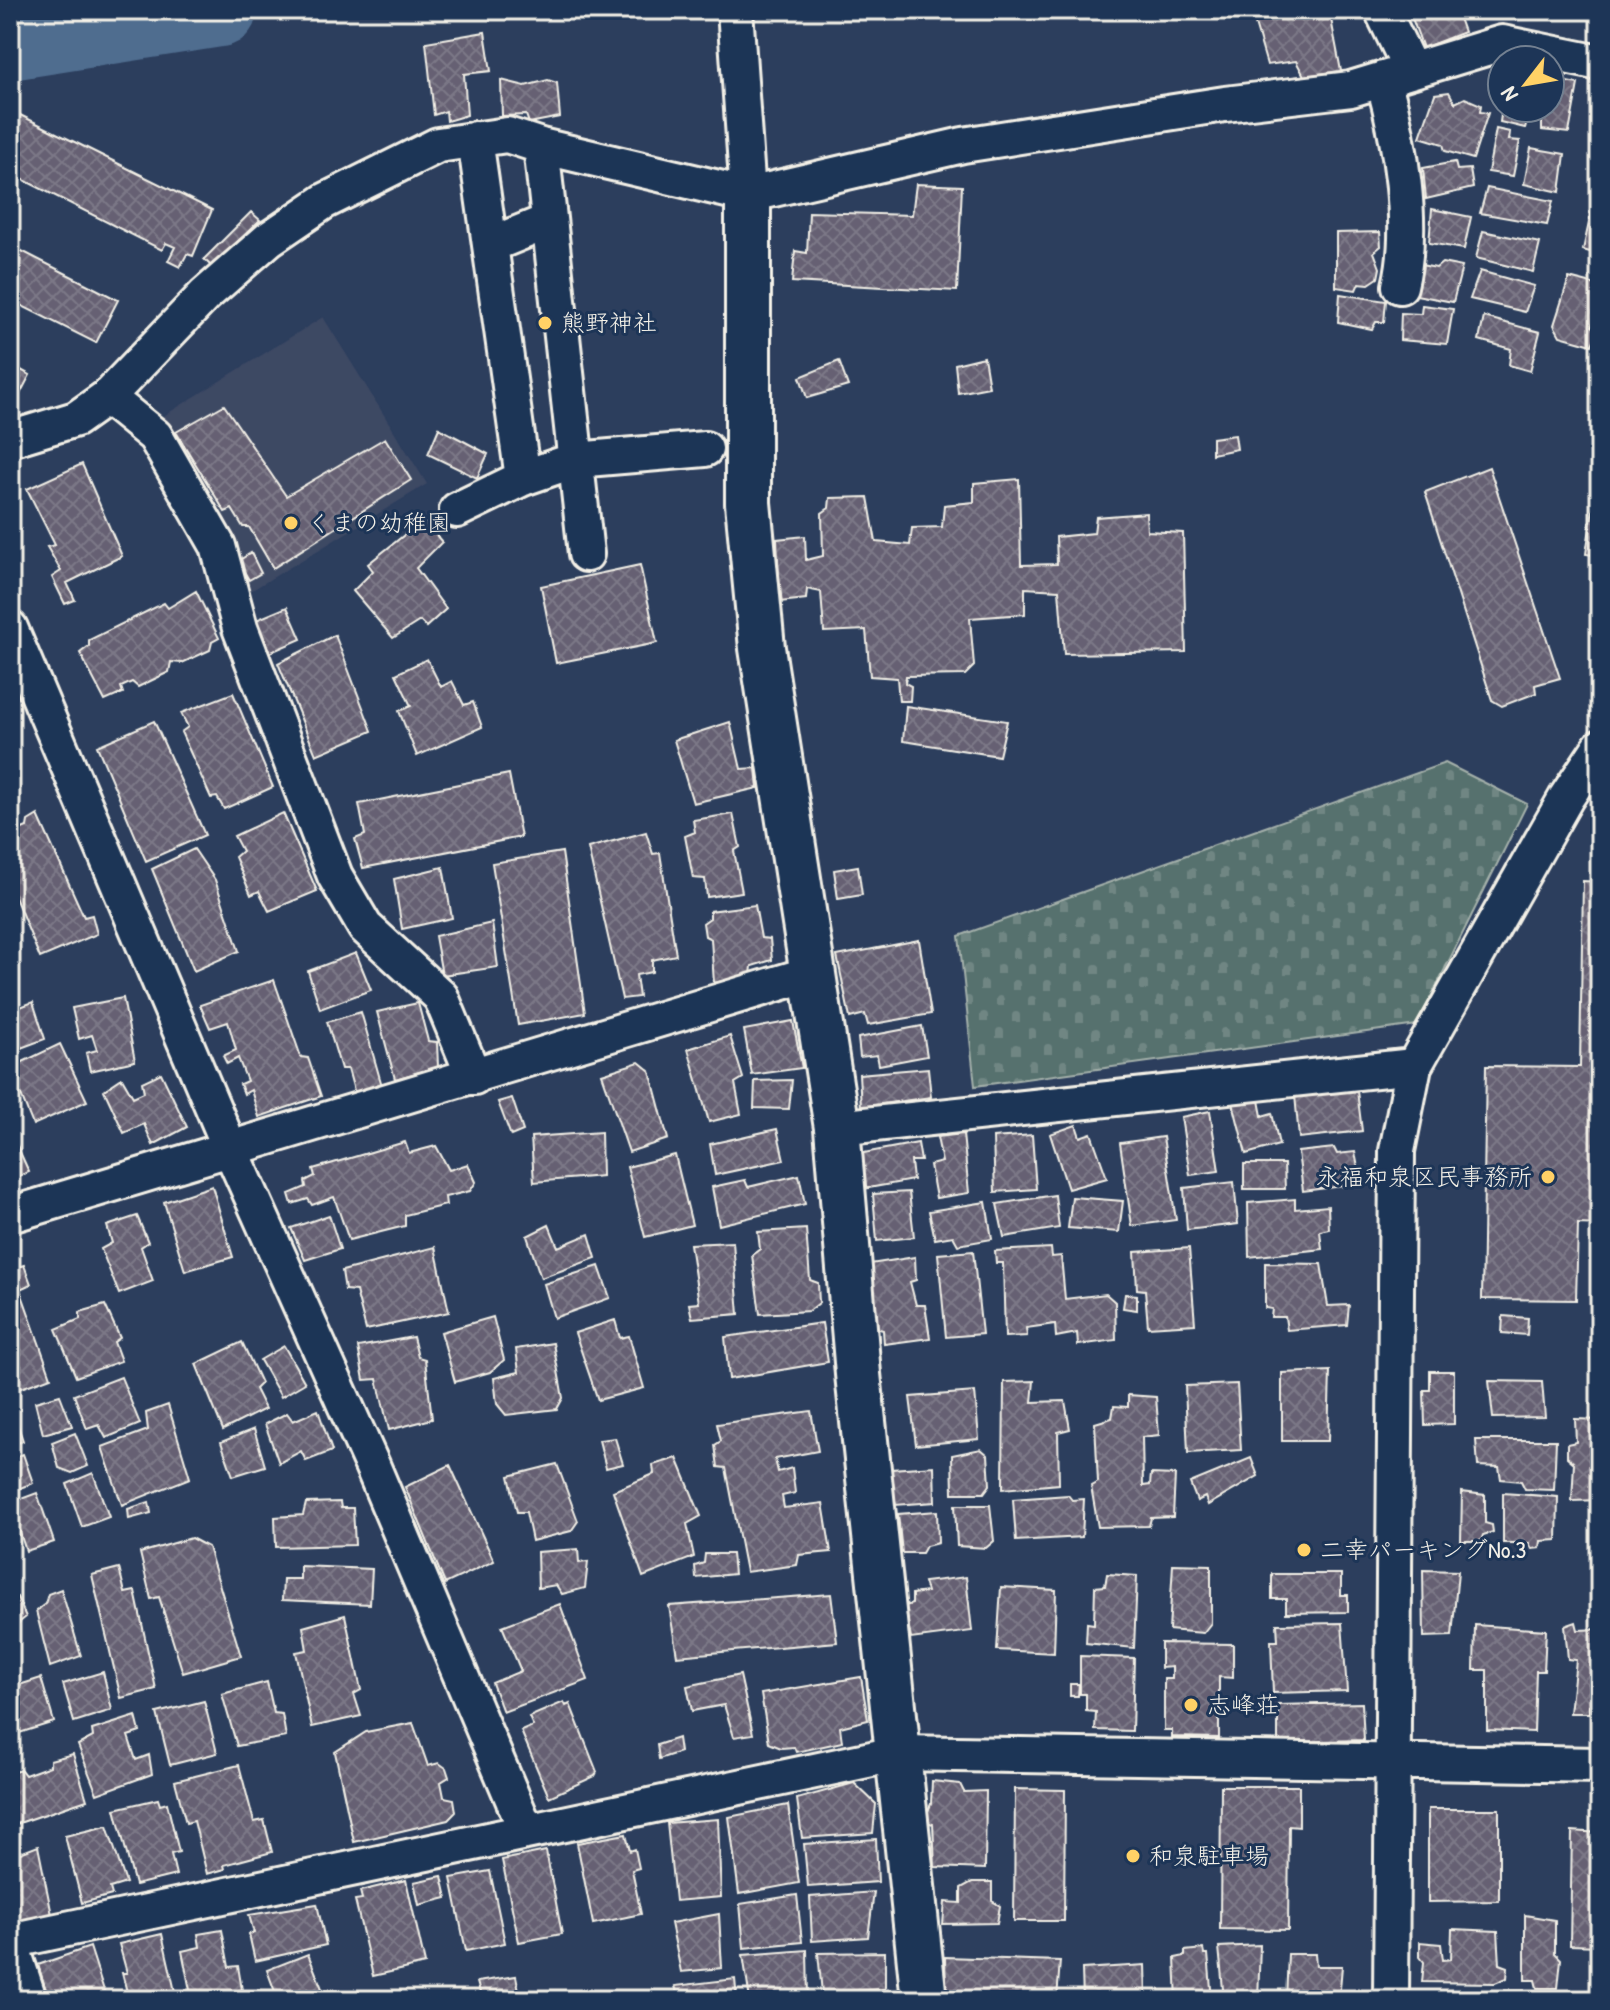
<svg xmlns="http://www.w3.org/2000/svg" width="1610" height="2010" font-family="'Patrick Hand','Klee One',sans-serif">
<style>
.built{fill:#3d4864}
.cemetery{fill:url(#cemetery-stones);stroke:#a5b1ab;stroke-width:2}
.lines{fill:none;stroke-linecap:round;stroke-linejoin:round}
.river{stroke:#4f6d8f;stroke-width:74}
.building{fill:url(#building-cross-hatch);stroke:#f4f1e8;stroke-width:2}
.street-casing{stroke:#f4f1e8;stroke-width:40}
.secondary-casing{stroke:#f4f1e8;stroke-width:50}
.street{stroke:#1d3557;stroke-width:34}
.secondary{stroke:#1d3557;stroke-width:44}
.poi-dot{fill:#ffd166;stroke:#1d3557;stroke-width:3}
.labels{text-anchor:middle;stroke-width:6;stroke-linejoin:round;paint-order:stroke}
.poi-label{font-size:24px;fill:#f4f1e8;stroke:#1d3557;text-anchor:start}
</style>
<defs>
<pattern id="cemetery-stones" width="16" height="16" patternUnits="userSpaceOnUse" patternTransform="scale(2)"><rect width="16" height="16" fill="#56716e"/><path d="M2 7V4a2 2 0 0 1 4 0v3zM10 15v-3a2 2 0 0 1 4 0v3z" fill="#6f8683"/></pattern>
<pattern id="building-cross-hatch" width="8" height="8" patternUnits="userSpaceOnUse" patternTransform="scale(2)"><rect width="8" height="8" fill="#666173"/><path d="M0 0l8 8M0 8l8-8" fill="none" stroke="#7c7887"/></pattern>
</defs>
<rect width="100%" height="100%" fill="#2c3e5d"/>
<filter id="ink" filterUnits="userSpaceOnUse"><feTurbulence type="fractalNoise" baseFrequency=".0125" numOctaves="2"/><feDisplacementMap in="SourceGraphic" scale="16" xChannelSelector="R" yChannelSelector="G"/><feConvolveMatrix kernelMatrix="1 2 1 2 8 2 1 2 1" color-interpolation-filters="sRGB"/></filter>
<g filter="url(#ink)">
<!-- built -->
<path class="built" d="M323,317L427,484L244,595L157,420Z"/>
<!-- cemetery -->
<path class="cemetery" d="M1445,763L1527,804L1417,1025L975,1086L959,936Z"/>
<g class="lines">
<!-- river -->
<path class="river" d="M10,43L220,10"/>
</g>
<!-- building -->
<path class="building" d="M1277,10H1342L1330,14L1341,71L1304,76L1296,61L1267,65L1253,17Z
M1422,10H1456L1464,32L1423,48L1412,18Z
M485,32L491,71L464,74L467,115L447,121L446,111L434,115L426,42Z
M1550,79L1578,84L1569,133L1542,130V120L1528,119L1525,128L1500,122L1502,108H1550Z
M501,80L525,86L548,80L557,83L560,117L529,123L526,115L502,116Z
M1449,92L1455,103L1465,98L1481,105L1480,112L1488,113L1473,159L1445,151L1443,144L1420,137L1435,94Z
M14,112L212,210L193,256L187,254L180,267L168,261L175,247L166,243L162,250L12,174L15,167L10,164V119Z
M1496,129L1510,132L1509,140L1520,141L1513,176L1488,172Z
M1531,148L1565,154L1560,192L1524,184Z
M1455,162L1457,170L1470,169L1473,188L1426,199L1423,168Z
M1598,182L1600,183V255L1583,250Z
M916,184L962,186L957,291L792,282L795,251L807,253L809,212L912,215Z
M1487,188L1553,201L1547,225L1480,213Z
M1432,209L1471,217L1464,249L1429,243Z
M251,212L260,220L212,267L204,259Z
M1483,231L1540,243L1533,272L1476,258Z
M1380,232L1381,246L1374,252L1380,268L1378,278L1369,284L1359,283L1356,290L1336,287V233Z
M10,245L118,300L96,343L10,300Z
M1442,263L1462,267L1453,302L1416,295L1421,265L1436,268Z
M1480,271L1534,286L1525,312L1470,299Z
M1569,278L1600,286L1592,326L1598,330L1592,345L1560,336L1554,325Z
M1340,294L1386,301L1384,322H1376L1372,329L1338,322Z
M1422,305L1453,309L1447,344L1400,340L1401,313L1421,314Z
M1484,317L1540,332L1530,371L1509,365L1511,349L1479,340Z
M984,357L989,387L958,393L955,364Z
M839,361L848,386L807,398L800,377Z
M10,364L30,375L10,413Z
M224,405L286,496L385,438L411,480L273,568L249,527H243L232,509L225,512L176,432Z
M439,428L488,454L477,478L428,454Z
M1235,435L1237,449L1212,454V438Z
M82,464L122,556L67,583L75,600L65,604L52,577L61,571L47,547L55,545L27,489Z
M1489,467L1560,678L1535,685L1536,693L1502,706L1492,700L1425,492Z
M1019,479L1021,565L1057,564L1056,537L1094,533L1096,517L1146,513L1147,531L1183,533L1186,652L1064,654L1059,590L1025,588V614L970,618L974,666L965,675L906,676L905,683L911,686L910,701H899L897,678L870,676L866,630L824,632L821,592L807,589L806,599L780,602L777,539L805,536L806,560L823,556L822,513L829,508L830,498L868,497L876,542L910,545L912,528L942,527L944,505L974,502V483Z
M1597,482L1600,483V556L1586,554Z
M423,520L442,542L416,568L446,609L426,627L420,621L393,638L353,591L373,571L368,564Z
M251,553L261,573L249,580L238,561Z
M640,565L657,643L556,663L541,586Z
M196,591L219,638L212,642L210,650L182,663L171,662L169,672L138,687L132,682L121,687L123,693L105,701L80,653L89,646V640L164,603L168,608Z
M287,607L301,639L269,653L256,620Z
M335,635L372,731L316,755L278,663Z
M427,659L441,687L452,681L464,705L473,702L482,727L417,756L399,711L411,706L396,674Z
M233,693L273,787L224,809L217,797L211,798L181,732L188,727L181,713Z
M906,706L1007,721L999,756L903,741Z
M154,721L205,835L146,861L97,746Z
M730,722L741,769L756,768L758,788L693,803L674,740Z
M509,774L521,837L363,868L355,839L365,835L359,804Z
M283,813L317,891L269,911L259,891L251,895L235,857L242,851L234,836Z
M733,814L740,847L734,851L742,892L707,897L705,879L693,878L685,836L695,832L693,820Z
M38,815L84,917L92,915L97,934L40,958L10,885V834L27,827L28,821Z
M646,832L653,854L660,853L676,955L652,960V972L636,975L639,997L622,999L588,848Z
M194,849L215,880L239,951L194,971L152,869Z
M562,852L585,1013L518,1025L492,863Z
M858,866L862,895L838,899L834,870Z
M443,867L452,918L402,929L394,879Z
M1583,881L1600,882V1225L1578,1224L1576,1300L1482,1299L1486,1066L1580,1067Z
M755,905L761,938L770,939L772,960L752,966L751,975L714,983L711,939L705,936L703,923L710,918V911Z
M492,923L498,967L442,975L435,936Z
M919,940L931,1014L868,1025L865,1014L850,1018L837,956Z
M356,953L371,990L320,1009L308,971Z
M274,980L301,1057L308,1058L321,1096L259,1117L251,1090L244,1094L240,1084L247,1081L238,1058L227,1064L223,1056L236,1050L228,1022L210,1028L200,1005Z
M123,998L135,1061L90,1071L86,1053L97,1050L92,1035L79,1039L72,1008Z
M33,1002L45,1039L10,1052V1011Z
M418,1003L428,1041L437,1042L438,1067L395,1079L377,1012Z
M361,1012L382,1086L355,1094L348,1069H341L327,1022Z
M793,1021L802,1068L752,1075L744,1030Z
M922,1026L927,1056L879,1065L877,1055L860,1057L858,1038Z
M730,1036L743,1078L735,1083L741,1114L709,1122L688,1049Z
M60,1044L87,1101L33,1125L10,1068Z
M639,1062L650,1071L668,1139L629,1152L602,1074Z
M928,1068L931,1097L861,1107L859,1074Z
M161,1073L187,1127L153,1145L144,1124L124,1133L104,1090L122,1078L133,1097L144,1092L142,1082Z
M792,1080L789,1109L754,1108L755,1081Z
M1357,1091L1362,1131L1299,1138L1295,1095Z
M1258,1095L1262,1116L1272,1113L1279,1145L1246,1154L1233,1103Z
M512,1098L523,1131L511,1136L498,1102Z
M1210,1111L1219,1171L1190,1175L1181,1117Z
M1076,1125L1080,1137L1091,1133L1107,1178L1068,1189L1050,1134Z
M777,1129L784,1160L715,1175L710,1144Z
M10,1130L29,1172L10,1180Z
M601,1132L602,1176L534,1182L531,1137Z
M963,1134L969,1193L936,1198L930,1165L942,1162L937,1137Z
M1032,1135L1036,1189L995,1192L993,1138Z
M1163,1137L1176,1220L1132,1226L1120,1143Z
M405,1142L409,1153L436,1146L449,1170L468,1164L476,1182L470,1191L445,1197L446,1205L405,1215V1226L349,1240L334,1197L312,1205L308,1199L292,1204L289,1194L306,1187L305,1181L315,1176L313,1169Z
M918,1143L921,1161H911L913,1180L863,1189L858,1154Z
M1334,1148L1337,1154L1355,1152L1361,1184L1303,1191L1298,1152Z
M675,1155L692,1225L645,1237L627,1167Z
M1244,1164H1284L1285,1189H1244Z
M799,1175L805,1204L719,1225L712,1187L745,1180L748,1187Z
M1234,1182L1238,1224L1187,1230L1184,1188Z
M212,1186L233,1257L185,1271L164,1202Z
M909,1192L914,1237L877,1241L873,1194Z
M1055,1195L1059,1228L1004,1237L997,1204Z
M1072,1197L1123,1201L1119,1232L1068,1228Z
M1295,1199V1209L1328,1206L1329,1229L1320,1231L1322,1249L1249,1257L1248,1203Z
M986,1202L992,1239L958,1245L953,1236L935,1239L929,1211Z
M329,1215L340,1249L305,1260L291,1228Z
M137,1216L148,1242L141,1247L153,1281L119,1294L101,1249L112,1243L107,1226Z
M549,1225L558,1247L589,1234L596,1258L541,1278L527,1236Z
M806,1229L810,1280L818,1283L819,1303L809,1311L760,1314L752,1255L760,1249L758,1232Z
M733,1242L739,1314L692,1318L689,1304L699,1303L690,1244Z
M435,1247L449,1312L366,1330L356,1291L345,1290L342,1271Z
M1051,1248L1052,1257L1061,1256L1065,1299L1106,1294L1115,1302L1116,1340L1078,1345L1077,1333L1056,1337L1055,1324L1026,1328L1027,1336L1005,1337L1003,1263H996L995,1251Z
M1189,1248L1195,1324L1148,1327L1145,1290L1137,1289L1135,1252Z
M973,1251L982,1334L946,1337L938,1254Z
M915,1257L916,1280L910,1282L916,1305H925L930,1338L884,1344L883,1330L876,1328L870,1264Z
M1265,1263L1321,1264L1328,1306L1349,1305L1347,1325L1287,1330L1285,1317H1271L1272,1309L1265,1308Z
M24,1265L31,1284L20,1289L51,1377L10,1392V1269Z
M599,1266L610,1298L554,1318L544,1284Z
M1125,1294L1137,1295V1310L1123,1308Z
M105,1305L120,1338L114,1342L121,1361L76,1377L56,1329L80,1319V1312Z
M1503,1316L1528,1318L1527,1335L1502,1333Z
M493,1317L504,1360L490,1372L455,1382L441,1332Z
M615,1320L620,1338L629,1336L644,1388L598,1400L575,1333Z
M822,1323L828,1362L729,1379L725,1337Z
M413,1337L418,1357L425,1359L432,1419L389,1430L377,1379L364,1380L358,1347Z
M242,1342L261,1383L255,1389L265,1409L223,1430L196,1364Z
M553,1343L563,1398L557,1409L506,1415L497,1404L494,1378L519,1372L516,1349Z
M284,1346L305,1383L281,1397L260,1360Z
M1330,1371L1328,1441H1282V1373Z
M1430,1371H1454V1424L1425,1425L1424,1390H1430Z
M121,1377L140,1424L106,1438L99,1425L87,1429L74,1395Z
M1034,1381L1032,1402L1065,1401L1070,1429L1058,1432L1059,1484L1003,1489L1004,1382Z
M1489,1381L1542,1382L1545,1417L1493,1418Z
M1237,1384L1241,1450L1188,1453L1185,1386Z
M975,1392L979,1439L916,1445L910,1397Z
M60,1395L72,1426L43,1434L35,1402Z
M1128,1395L1156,1397L1159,1435L1142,1437L1143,1486L1150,1485L1151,1474L1175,1475L1173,1517L1151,1518L1149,1526L1098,1527L1091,1486L1098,1482L1095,1423L1112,1418L1114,1406L1128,1407Z
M168,1405L190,1478L122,1505L102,1447L148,1430L146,1413Z
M318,1410L332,1451L306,1461L301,1451L279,1463L265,1424L287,1413L293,1421Z
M811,1411L818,1451L775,1459L778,1472L792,1468L795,1493L782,1496L784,1508L823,1503L831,1552L799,1555L797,1565L746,1572L726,1468L718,1467L715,1445L721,1441L717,1424Z
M10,1413L14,1414L23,1441L10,1446Z
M1575,1419L1600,1420V1500L1572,1501L1574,1463L1567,1457V1444L1576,1442Z
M254,1429L265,1466L233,1476L221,1442Z
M75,1433L88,1466L72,1473L59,1468L52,1442Z
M615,1438L623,1464L606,1468L599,1440Z
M1476,1440H1556L1554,1490L1525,1489L1521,1481L1501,1479L1499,1467L1478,1466Z
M981,1449L988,1455L990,1485L984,1493H953L952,1455Z
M23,1454L33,1483L10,1492V1459Z
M677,1458L701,1516L687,1524L694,1557L643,1577L613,1491L654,1474L653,1465Z
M1251,1458L1258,1476L1208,1505L1205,1497L1197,1501L1190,1483Z
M557,1464L578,1521L571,1531L532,1541L526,1512H517L509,1476Z
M450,1465L494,1561L445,1584L405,1487Z
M934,1466L935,1502L895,1505L891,1469Z
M93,1473L109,1517L82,1527L67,1484Z
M1462,1492L1485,1495V1523L1492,1525L1493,1532L1483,1535L1481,1541H1461Z
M37,1493L54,1542L26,1551L10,1503Z
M1503,1493L1558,1497L1557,1540L1541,1541L1540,1548L1532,1549L1529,1543H1503Z
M1068,1495L1072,1500L1084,1499L1082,1537L1016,1541L1013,1499Z
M149,1502L151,1513L129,1519L128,1509Z
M340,1502L341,1508H353L355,1545L276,1547L275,1517L303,1515L306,1503Z
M955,1505H990L994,1541L986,1548L957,1546Z
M937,1511L938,1543L926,1546L922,1553H902L898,1514Z
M191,1538L208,1547L241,1656L183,1673L159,1597L151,1599L140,1553Z
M578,1549L579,1563L588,1562L585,1588L562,1594L556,1585L538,1588L537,1552Z
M705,1554H732L734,1574L696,1578L695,1566L704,1563Z
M1173,1564L1211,1565V1623L1203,1633L1169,1630Z
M300,1566L372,1569L370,1604L282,1600L283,1579H300Z
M119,1568L125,1593L135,1591L156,1689L121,1698L92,1575Z
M1423,1570L1458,1571L1452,1636L1424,1637Z
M1107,1574L1137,1576L1134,1648L1086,1643L1087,1623L1094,1624L1095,1587L1105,1586Z
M1272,1574H1341V1595H1348V1612L1286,1613V1599H1272Z
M966,1577L972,1631L911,1639L905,1606L912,1604V1594L927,1592L924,1582Z
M1001,1587L1056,1590L1054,1653L997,1650Z
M61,1589L81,1656L50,1667L36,1611L45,1604L48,1594Z
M831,1594L837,1642L677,1656L669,1606Z
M17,1597L26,1617L10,1630V1599Z
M560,1604L588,1680L503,1712L492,1683L521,1671L502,1626Z
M345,1615L361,1690L354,1694L361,1716L312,1727L296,1652L307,1650L303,1627Z
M1576,1622L1578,1630L1600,1629V1707L1589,1705V1713H1570L1576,1660L1568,1659L1565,1626Z
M1342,1623L1347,1691L1273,1693L1271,1641H1278L1277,1624Z
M1475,1625L1546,1630L1544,1671H1536L1534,1732L1487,1730V1670H1474Z
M1161,1643L1233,1644V1678L1219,1677V1738L1172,1737V1730H1164V1679H1172V1667L1161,1668Z
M1080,1656L1134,1658L1132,1731L1095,1730L1096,1712L1086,1711V1694H1080Z
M103,1672L112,1710L74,1722L63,1684Z
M740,1675L753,1734L734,1737L724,1705L692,1711L687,1686Z
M861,1677L868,1720L840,1727L842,1742L796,1752L794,1747L781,1748L769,1743L761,1694Z
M41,1678L54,1722L10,1736V1688Z
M267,1682L274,1713L282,1714L286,1737L237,1746L222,1694Z
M1070,1684H1079L1078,1696H1070Z
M204,1701L217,1753L170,1765L157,1713Z
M564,1702L566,1706L570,1704L597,1772L595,1776L549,1797L521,1731L533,1726L529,1717Z
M1362,1703L1364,1740L1278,1742V1705Z
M136,1716L140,1732L128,1736L136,1760L149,1755L152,1774L97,1794L78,1745L93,1737L92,1730Z
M413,1723L428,1766L439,1763L446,1768L449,1777L441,1782L444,1797L454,1799L456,1812L448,1820L354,1842L335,1752L366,1732Z
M678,1738L680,1752L659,1759L657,1745Z
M73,1754L87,1800L10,1826V1773L21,1770L25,1775L50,1766V1760Z
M239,1765L254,1822L264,1820L272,1852L224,1865L225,1869L207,1874L194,1821L186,1823L175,1781Z
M932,1781L960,1784L964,1792L986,1791L985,1869L935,1867L933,1824L924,1821L931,1804Z
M854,1783L876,1804L873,1833L802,1838L797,1799Z
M1221,1786H1299V1827L1289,1826L1288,1930L1220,1929Z
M1015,1789L1065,1790L1064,1921H1014Z
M158,1799L160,1805L167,1803L179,1852L171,1854L176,1875L135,1885L115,1809Z
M788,1805L799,1883L739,1894L729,1817Z
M1428,1809H1499V1901L1428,1902Z
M718,1819L721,1897L675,1901L667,1823Z
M107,1826L126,1883L110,1888L112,1895L82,1903L65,1836Z
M1572,1831L1600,1833V1946L1570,1945Z
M626,1834L630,1851L635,1849L639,1868L632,1870L641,1914L593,1924L577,1843Z
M876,1839L878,1882L808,1887L804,1844Z
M38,1846L52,1915L13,1926L10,1857Z
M546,1851L562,1934L519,1942L502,1860Z
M490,1871L505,1943L466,1951L451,1878Z
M442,1876L447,1898L419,1905L414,1882Z
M406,1880L425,1964L373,1976L355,1900L362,1899L360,1891Z
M972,1882H992V1901L1000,1906L997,1923L943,1924L945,1902L961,1903V1888Z
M874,1892L868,1937L812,1941L810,1897Z
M797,1895L802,1942L744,1948L740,1904Z
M317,1904L326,1945L255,1961L249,1934L254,1933L249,1915Z
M719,1914L722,1968L681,1972L671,1923Z
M1525,1915L1555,1920V1953L1561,1959L1558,1988H1537L1535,1980H1525Z
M1452,1929L1498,1931L1500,1964L1508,1967L1507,1978L1495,1983L1422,1982L1424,1962L1420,1957V1942L1441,1944L1443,1960L1451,1959Z
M222,1930L229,1967L238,1966L242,1990L192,2000L182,1951L200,1947L198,1934Z
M162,1934L176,1996L129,2000L122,1973H127L119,1944Z
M1260,1945L1258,2000H1224L1219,1947Z
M90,1947L107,2000H49L38,1965Z
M1203,1949L1204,1954H1208L1212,2000H1177L1175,1958L1185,1956V1951Z
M807,1950L808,1998L750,2000L743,1955Z
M885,1952V1989L822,1993L818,1953Z
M308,1954L325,1996L317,2000H278L267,1970Z
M1288,1954H1315L1316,1966H1342L1339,2000H1286Z
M945,1957L1060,1961L1057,1999L946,1996Z
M1145,1965L1146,2000H1083L1082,1969Z
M516,1976L521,2000H482L477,1982Z
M735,1979L737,2000H679L675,1986Z
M1590,1990H1600V2000H1589Z"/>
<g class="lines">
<defs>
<path id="street" d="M735,10L748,195
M1382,10L1411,70
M1383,79C1400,141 1415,224 1400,286
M475,139L523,478
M541,146L586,554
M490,245L549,221
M107,397L155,436L218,546L240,628L335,876L365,927L441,997L474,1077
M10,439L76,419L107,397L205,295L269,239L325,201L438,145L507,135L541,146L748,195L963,145L1225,104L1351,89L1502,43L1600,63
M457,510L523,478L575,460L705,449
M10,628L230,1148L372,1465L526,1830
M837,1128L1414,1066
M10,1215L813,973
M10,1941L900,1753L1600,1765
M1391,2000L1397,1151L1414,1066L1566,798L1600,747"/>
<path id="secondary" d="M748,195V503L762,648L837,1128L858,1374L924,2000
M10,1957L24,2000"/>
</defs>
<!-- street casing -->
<use href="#street" class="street-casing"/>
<!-- secondary casing -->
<use href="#secondary" class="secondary-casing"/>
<!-- street -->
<use href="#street" class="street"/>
<!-- secondary -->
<use href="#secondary" class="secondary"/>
</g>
</g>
<!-- markers -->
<g class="poi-dot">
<circle cx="545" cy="323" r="8"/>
<circle cx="291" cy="523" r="8"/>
<circle cx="1548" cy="1177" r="8"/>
<circle cx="1304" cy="1550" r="8"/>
<circle cx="1191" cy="1705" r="8"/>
<circle cx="1133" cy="1856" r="8"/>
</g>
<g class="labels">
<!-- poi labels -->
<g class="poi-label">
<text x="561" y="331">熊野神社</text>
<text x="307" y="531">くまの幼稚園</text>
<text x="1532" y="1185" text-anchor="end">永福和泉区民事務所</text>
<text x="1320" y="1558">二幸パーキングNo.3</text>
<text x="1207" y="1713">志峰荘</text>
<text x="1149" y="1864">和泉駐車場</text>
</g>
</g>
<!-- margin -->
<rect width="1610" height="2010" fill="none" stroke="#1d3557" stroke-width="40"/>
<rect x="20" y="20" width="1570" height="1970" fill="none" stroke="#f4f1e8" stroke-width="3" filter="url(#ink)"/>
<!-- north arrow -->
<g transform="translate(1526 84) rotate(239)"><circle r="38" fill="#1d3557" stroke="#738091" stroke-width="2"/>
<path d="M0-6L14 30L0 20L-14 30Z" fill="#ffd166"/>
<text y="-12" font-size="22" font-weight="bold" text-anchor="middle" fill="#f4f1e8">N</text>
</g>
</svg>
